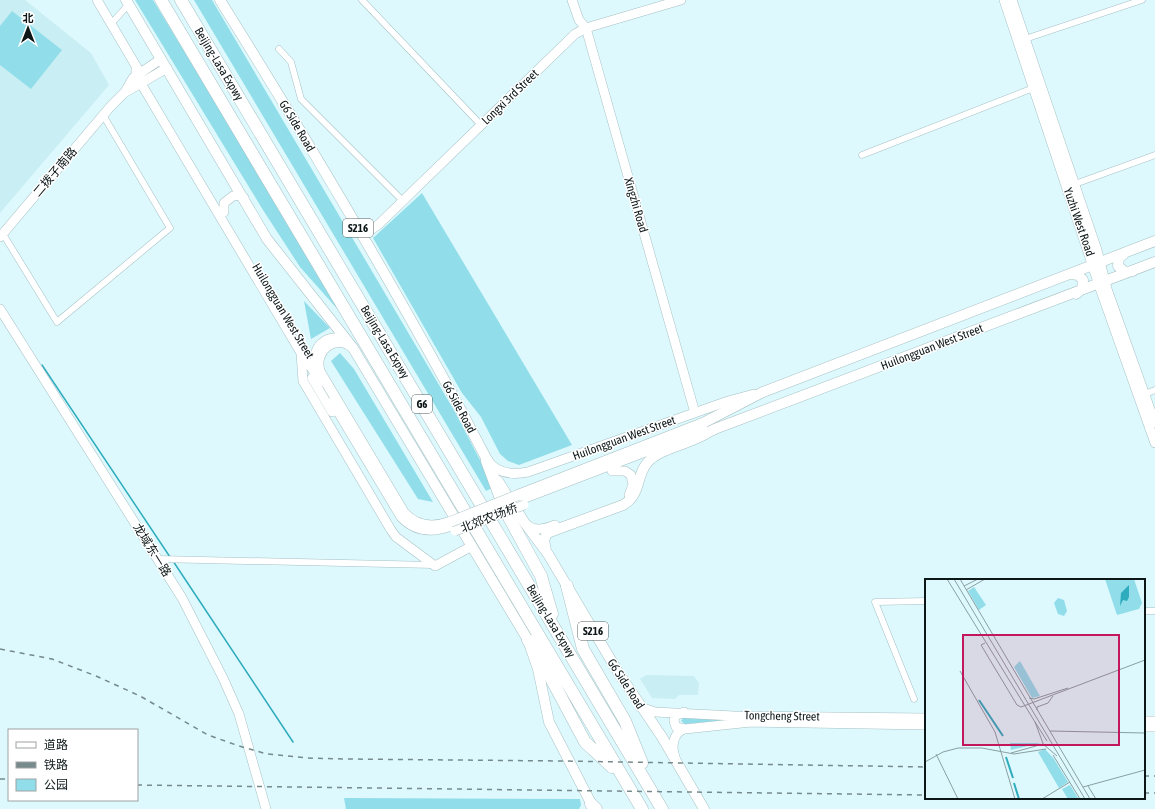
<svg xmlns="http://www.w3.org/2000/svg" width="1155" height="809" font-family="'Asap Condensed','Noto Sans SC',sans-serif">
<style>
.built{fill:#c9eef4}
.green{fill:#91deea}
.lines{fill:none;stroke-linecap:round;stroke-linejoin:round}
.stream{stroke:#2eacbd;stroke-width:1.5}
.street-casing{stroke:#a6c0c4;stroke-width:7}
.secondary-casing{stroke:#a6c0c4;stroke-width:10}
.primary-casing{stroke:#a6c0c4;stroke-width:11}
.highway-casing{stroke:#a6c0c4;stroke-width:13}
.street{stroke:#fff;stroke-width:6}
.secondary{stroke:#fff;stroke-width:9}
.primary{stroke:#fff;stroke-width:10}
.highway{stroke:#fff;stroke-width:12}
.rail{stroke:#76898b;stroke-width:1.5;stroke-dasharray:5 5;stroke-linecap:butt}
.secondary-bridge-casing{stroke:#a6c0c4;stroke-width:10;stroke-linecap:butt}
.primary-bridge-casing{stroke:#a6c0c4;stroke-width:11;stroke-linecap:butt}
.secondary-bridge{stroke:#fff;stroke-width:9}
.primary-bridge{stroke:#fff;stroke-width:10}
.labels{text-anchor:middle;stroke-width:3;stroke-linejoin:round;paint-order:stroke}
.shield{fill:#fff;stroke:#565d5d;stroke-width:1}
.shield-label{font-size:11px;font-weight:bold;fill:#0d1718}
.street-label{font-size:12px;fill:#0d1718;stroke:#fff}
.inset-river{fill:none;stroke:#2eacbd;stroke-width:2}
.inset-road{fill:none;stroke:#8a9fa1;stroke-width:1}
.view{fill:#c2185b;fill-opacity:0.15;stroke:#c2185b;stroke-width:2}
.inset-edge{fill:none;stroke:#0d1718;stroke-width:2}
</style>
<rect width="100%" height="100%" fill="#ddf9fd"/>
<!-- built -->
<path class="built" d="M0,0H25L91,53L109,85L0,213Z
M646,675L694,676L699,683L698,695H679L675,699L652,698L640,679Z"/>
<!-- green -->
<path class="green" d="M135,0H153L348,321L300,267L263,210Z
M194,0H212L455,412L494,487L486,491Z
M12,11L62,50L31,89L0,65V26Z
M422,193L572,445L519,465L508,461L500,454L481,417L462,393L373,238Z
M304,301L330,328L311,339Z
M340,353L354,369L433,502L418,499L331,361Z
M684,717L738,719L685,724L681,721Z
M344,798L580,799L581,805L579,809H346Z"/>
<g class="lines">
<!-- stream -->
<path class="stream" d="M42,365L170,557
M173,561L293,742"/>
<defs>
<path id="street" d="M362,0L481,125
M111,24L129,4
M1022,40L1142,0
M279,49L291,62L301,99L403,201
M862,155L1036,87
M1075,184L1155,155
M3,234L57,322L170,228L103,115
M1145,394L1155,390
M158,559L434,565
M1144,611H1155
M914,699L875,602L926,601"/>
<path id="secondary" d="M97,0L139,71
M572,0L579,20L586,28L695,413
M1004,0L1101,291L1155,443
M1012,0L1097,250L1107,289L1155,423
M136,67V75L301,353L321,382
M124,93L167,68
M224,212V203L233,196L239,195L244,198
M362,236L378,225L575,34L586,28L681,0
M0,237L110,107L125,92L133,78L161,59
M0,309L182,598L223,678L239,714L266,809
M301,353L303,381L391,530L396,537L435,566L472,546
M316,364C311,348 326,334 343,339
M312,378L332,412
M332,402L401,517C415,532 432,533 451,526
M488,461C498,474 513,475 528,472L728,401L754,394
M612,471H625L631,475L633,485L629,495
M520,500L679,439L705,431
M526,524C534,532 545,529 555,525
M640,707L655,712L734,716L926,718
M684,712L675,716L674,721L676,727L685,729
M1144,721H1155
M1144,727H1155
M675,757C671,747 673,732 685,729L751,722L926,725"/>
<path id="primary" d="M126,0L267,239L353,348L528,640L538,669L549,722L594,809
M220,0C298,125 374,252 445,381C461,409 475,438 491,467
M1124,254L1119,258L1118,266L1125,272L1133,271
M1071,274L1078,275L1083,280L1082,289L1076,294
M353,348C336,332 312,351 320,372L404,513C416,526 433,528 450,522
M498,481L524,522L548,554L618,672L662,737L704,809
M518,495L703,423L763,392L1155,241
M546,551L544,540L547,533L623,505C641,495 636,476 647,463C658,450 680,446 695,439C703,436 711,430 720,427L1155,262"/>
<path id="highway" d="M161,0L642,809
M181,0L662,809
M487,461L506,512L541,576L552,614
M567,586L583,649L625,721L642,763
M528,640L546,669L585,742L612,767
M591,804L596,809"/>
</defs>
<!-- street casing -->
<use href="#street" class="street-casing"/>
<!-- secondary casing -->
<use href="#secondary" class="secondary-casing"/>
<!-- primary casing -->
<use href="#primary" class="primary-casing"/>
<!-- highway casing -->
<use href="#highway" class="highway-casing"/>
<!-- street -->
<use href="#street" class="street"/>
<!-- secondary -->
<use href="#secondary" class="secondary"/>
<!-- primary -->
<use href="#primary" class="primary"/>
<!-- highway -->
<use href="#highway" class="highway"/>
<!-- rail -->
<path class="rail" d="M0,649L52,659L96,676L140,696L208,735L239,746L267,754L307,758L346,759L563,761L926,767
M1144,776H1155
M0,779H9
M137,785L926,795
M1144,793H1155"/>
<defs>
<path id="secondary-bridge" d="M455,531L524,505"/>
<path id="primary-bridge" d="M450,522L518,495"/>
</defs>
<!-- secondary-bridge casing -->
<use href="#secondary-bridge" class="secondary-bridge-casing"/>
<!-- primary-bridge casing -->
<use href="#primary-bridge" class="primary-bridge-casing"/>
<!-- secondary-bridge -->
<use href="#secondary-bridge" class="secondary-bridge"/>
<!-- primary-bridge -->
<use href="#primary-bridge" class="primary-bridge"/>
</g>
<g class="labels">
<!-- shield labels -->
<g class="shield">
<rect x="343" y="219" width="30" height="18" rx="3"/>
<rect x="412" y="395" width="20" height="18" rx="3"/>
<rect x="578" y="622" width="30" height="18" rx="3"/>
</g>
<g class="shield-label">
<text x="358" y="232">S216</text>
<text x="422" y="408">G6</text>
<text x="593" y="635">S216</text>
</g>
<!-- street labels -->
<g class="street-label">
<text transform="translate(219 64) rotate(59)" y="4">Beijing-Lasa Expwy</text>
<text transform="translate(510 97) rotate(-44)" y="4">Longxi 3rd Street</text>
<text transform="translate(297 126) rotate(59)" y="4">G6 Side Road</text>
<text transform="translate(55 172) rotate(-50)" y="4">二拨子南路</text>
<text transform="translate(636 205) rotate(74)" y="4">Xingzhi Road</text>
<text transform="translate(1079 222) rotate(71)" y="4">Yuzhi West Road</text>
<text transform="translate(283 311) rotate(59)" y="4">Huilongguan West Street</text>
<text transform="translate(385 342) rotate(59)" y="4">Beijing-Lasa Expwy</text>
<text transform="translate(932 347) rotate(-21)" y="4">Huilongguan West Street</text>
<text transform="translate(459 407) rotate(62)" y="4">G6 Side Road</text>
<text transform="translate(624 438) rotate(-20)" y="4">Huilongguan West Street</text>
<text transform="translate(489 518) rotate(-21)" y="4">北郊农场桥</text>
<text transform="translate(152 550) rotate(58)" y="4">龙域东一路</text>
<text transform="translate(551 621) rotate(59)" y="4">Beijing-Lasa Expwy</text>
<text transform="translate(626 684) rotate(57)" y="4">G6 Side Road</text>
<text transform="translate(782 716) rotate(1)" y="4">Tongcheng Street</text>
</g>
</g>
<!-- overview -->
<g transform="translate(925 579)">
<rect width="220" height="220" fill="#ddf9fd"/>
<path d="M180,0H209L217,24L214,30L192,36ZM49,8L61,26L54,31L43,12ZM133,19L139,21L142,32L139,37L133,35L129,24ZM95,82L115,117L107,119L89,88ZM85,164H116L86,171ZM120,170L129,180L143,203L134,209L113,173ZM145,206L153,219L152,220H143L137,210Z" fill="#91deea"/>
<path d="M204,6V18L202,22L198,21L195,27L196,14Z" fill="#2eacbd"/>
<path class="inset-river" d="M54,121L78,157M81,178L88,199M89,204L94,220"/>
<path class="inset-road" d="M22,0L110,143L119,167M29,0L160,220M35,0L165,220M39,7L53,0M41,11L60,0M60,64L56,66L92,126L96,128L220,81M35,92L70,153L90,220M104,119L109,120L143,109M112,131V128L123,124L128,117M110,143L122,162M125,152L220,154M118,165L132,177M86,174L118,165M11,175L33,220M128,176L155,220M0,183L18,173L33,169H57L89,175L121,170M163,207L171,220M158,208L220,191M117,220L145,203"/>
<path class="view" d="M38,56H194V166H38Z"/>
<rect width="220" height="220" class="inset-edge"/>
</g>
<!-- legend -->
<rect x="8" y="729" width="130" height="72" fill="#ffffff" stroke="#9ea2a3"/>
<rect x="16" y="742" width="20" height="6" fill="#ffffff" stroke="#9ea2a3"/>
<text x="44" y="749" font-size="12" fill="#0d1718">道路</text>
<rect x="16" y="762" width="20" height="6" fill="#76898b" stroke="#9ea2a3"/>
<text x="44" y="769" font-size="12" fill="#0d1718">铁路</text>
<rect x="16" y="779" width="20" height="12" fill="#91deea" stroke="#9ea2a3"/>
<text x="44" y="789" font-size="12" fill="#0d1718">公园</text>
<!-- north arrow -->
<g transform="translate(28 28)" stroke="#ffffff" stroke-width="3" paint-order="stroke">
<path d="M0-3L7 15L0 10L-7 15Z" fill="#0d1718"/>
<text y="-6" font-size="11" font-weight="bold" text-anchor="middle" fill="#0d1718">北</text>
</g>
</svg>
